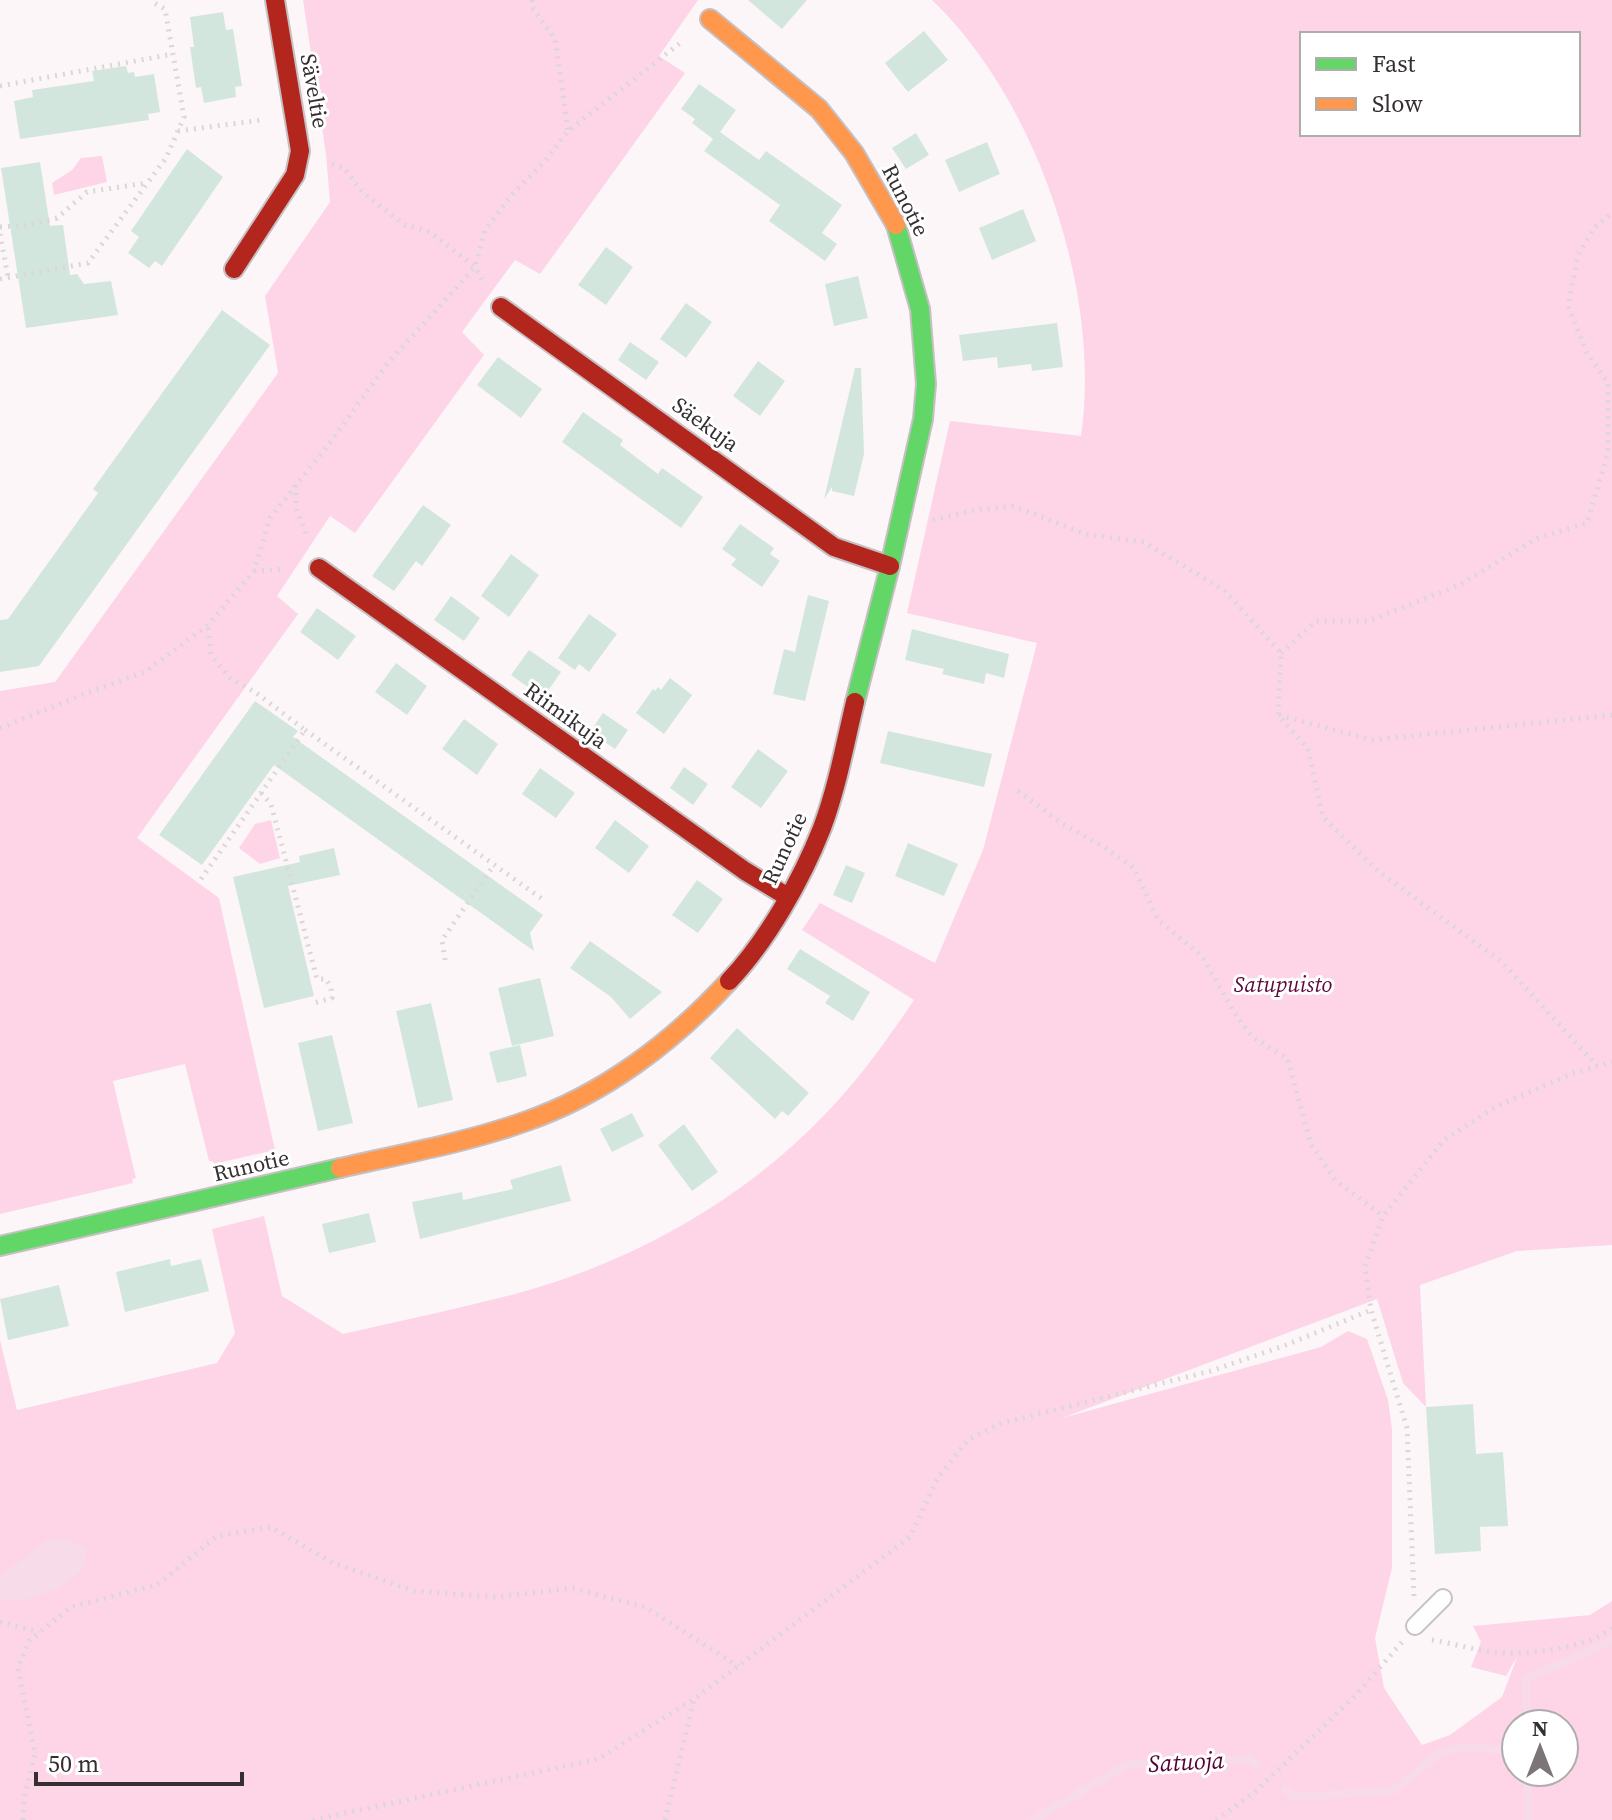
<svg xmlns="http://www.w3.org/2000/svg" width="1612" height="1820" font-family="'Source Serif 4',serif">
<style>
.green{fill:#fdd5e7;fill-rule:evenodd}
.water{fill:#f8dbe8}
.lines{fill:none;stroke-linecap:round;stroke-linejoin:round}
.stream{stroke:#f8dbe8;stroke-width:8}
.building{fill:#d3e6de}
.lane-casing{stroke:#c6c0c3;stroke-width:20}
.fast-casing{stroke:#c6c0c3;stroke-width:22}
.slow-casing{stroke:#c6c0c3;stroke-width:22}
.jam-casing{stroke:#c6c0c3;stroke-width:22}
.path{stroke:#dad7d9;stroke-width:5;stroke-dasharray:2 6;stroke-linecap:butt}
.lane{stroke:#fffefe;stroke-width:16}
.fast{stroke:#63d668;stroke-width:18}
.slow{stroke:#ff974d;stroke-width:18}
.jam{stroke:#b3261e;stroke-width:18}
.labels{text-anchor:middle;stroke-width:6;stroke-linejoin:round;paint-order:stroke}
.street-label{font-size:22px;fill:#352f32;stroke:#fff}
.park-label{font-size:22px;font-style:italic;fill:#5b093a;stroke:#fff}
.water-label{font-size:24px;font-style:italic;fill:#550135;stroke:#fff}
</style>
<rect width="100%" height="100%" fill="#fcf6f9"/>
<!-- green -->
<path class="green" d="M303,0H698L659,56L685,73L540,274L515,260L462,332L484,355L355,533L330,516L277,596L298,614L137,838L219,898L275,1150L214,1164L213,1161H209L185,1064L113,1081L136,1178L132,1179L133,1183L0,1214V691L55,682L278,373L265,296L330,202L326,154Z
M932,0H1612V1245L1517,1251L1420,1285L1426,1407L1403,1383L1377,1299L1062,1418L1321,1347L1348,1331L1367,1339L1388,1400L1392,1429V1568L1375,1638L1384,1688L1422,1745L1450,1735L1502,1697L1517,1657L1506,1676L1471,1667L1481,1642L1473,1626L1590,1615L1612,1601V1820H0V1340L17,1410L217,1363L235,1333L212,1229L264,1216L282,1296L343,1334C400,1321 458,1309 515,1294C638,1261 756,1193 840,1098C868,1067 891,1034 914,1000L802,930L820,903L935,963L983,850L1037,643L907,613L950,421L1081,436C1102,293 1037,100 932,0ZM1302,34H1578V134H1302ZM1516,1724H1564V1772H1516Z
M102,156L107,182L54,195L52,183L72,170L81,158Z
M271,820L280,858L260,864L239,848L255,824Z"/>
<!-- water -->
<path class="water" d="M49,1539C63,1539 77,1541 87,1552C85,1558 84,1566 81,1570C69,1588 19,1607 0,1598V1581L4,1573Z"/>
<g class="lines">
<!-- stream -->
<path class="stream" d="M1527,1724L1526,1679L1612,1641
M1527,1772L1528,1820
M1285,1789L1295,1797L1393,1791L1441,1752L1462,1747L1516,1751
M1033,1820L1126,1765L1249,1759L1257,1765"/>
</g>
<!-- building -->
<path class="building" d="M748,0H807L782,29Z
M223,12L226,30L233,29L242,86L235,87L236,97L204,103L201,87L196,88L190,47H194L190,17Z
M924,31L948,60L908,92L885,63Z
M126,66L128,73L134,72L135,77L154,74L160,112L148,114L149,120L20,139L14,101L33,97L32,90L94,81L92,71Z
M699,84L736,110L720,132L759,160L766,151L842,205L822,233L837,244L825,261L769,221L780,205L704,151L713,139L692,123L695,119L681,109Z
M916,133L929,155L906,169L892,148Z
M987,142L1000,174L959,192L945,160Z
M187,149L223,177L162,266L155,261L149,268L128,253L139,237L131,231Z
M40,162L50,226L63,225L70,275L77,274L84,284L111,281L118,315L26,328L1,168Z
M1023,209L1036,241L992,260L979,228Z
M606,247L633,267L606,305L578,285Z
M858,276L868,318L834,326L825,284Z
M686,303L712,322L686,358L660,339Z
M222,310L270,345L39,666L0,672V620L8,619L98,493L93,489Z
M1057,323L1063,367L1032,371L1031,364L998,368L997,357L963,361L959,335Z
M630,342L659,362L646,380L618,360Z
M498,357L542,389L521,418L477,385Z
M758,361L785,381L760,416L733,396Z
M855,368H861L864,454L854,496L832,491V487L824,499Z
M583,412L623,440L620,445L658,474L662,468L703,497L681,528L562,442Z
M423,505L451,525L422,566L416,561L394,591L372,576Z
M740,524L774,548L770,554L780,561L762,587L731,565L736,559L722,549Z
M511,554L539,575L509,617L481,596Z
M808,595L829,601L805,701L773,694L784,649L795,652Z
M451,596L480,618L464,641L434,620Z
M317,608L356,636L338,660L300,632Z
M589,614L617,634L589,672L579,664L575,670L558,658Z
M912,629L1009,654L1004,678L986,673L984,684L942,674L944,669L905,660Z
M529,650L561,672L543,698L511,675Z
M396,663L427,686L407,715L375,692Z
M670,678L692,695L664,734L636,713L653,689L655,691L658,687L661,690Z
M255,701L298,731L293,737L543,915L530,933L534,951L274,765L202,865L159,835Z
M603,713L628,730L615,749L590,732Z
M464,719L498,744L477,775L442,749Z
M888,731L992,754L984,787L880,763Z
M758,749L788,771L761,808L731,787Z
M684,767L708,784L693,805L670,788Z
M540,768L575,793L556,818L522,794Z
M615,820L649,846L629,873L595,848Z
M908,843L958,864L944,896L895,876Z
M334,848L340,875L288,886L314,996L264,1008L233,877L300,862L299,856Z
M846,865L865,873L852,903L833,895Z
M697,880L723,899L698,933L672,915Z
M590,941L662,992L630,1019L611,997L570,968Z
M800,949L870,992L853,1021L825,1003L830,996L787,969Z
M540,978L554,1036L512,1046L498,988Z
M431,1003L453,1100L418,1108L396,1011Z
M737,1028L809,1093L788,1116L782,1111L775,1119L710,1058Z
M332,1035L353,1123L318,1131L298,1043Z
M520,1045L527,1076L497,1083L489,1052Z
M632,1113L644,1136L612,1152L600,1129Z
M684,1124L718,1172L692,1191L658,1145Z
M561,1165L571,1201L420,1239L412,1202L462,1192L463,1200L513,1189L510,1180Z
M369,1213L376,1242L329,1253L322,1224Z
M170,1259L171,1266L201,1259L209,1291L125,1312L116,1272Z
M59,1285L69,1326L8,1340L0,1299Z
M1473,1404L1476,1454L1503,1452L1508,1526L1480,1527L1481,1551L1435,1554L1426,1407Z"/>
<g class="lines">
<defs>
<path id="lane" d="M1415,1626L1443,1598"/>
<path id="fast" d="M855,702L890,566L923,419L926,384L920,309L896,225
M0,1246L340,1168"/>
<path id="slow" d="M710,19L819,109L854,153L896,225
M340,1168C401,1154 465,1143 524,1122C603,1095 673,1042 729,981"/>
<path id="jam" d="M234,269L295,175L300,151L275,0
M501,307L834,547L890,566
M319,568L745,871L788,897
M729,981C767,941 802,879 822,828C837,788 845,744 855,702"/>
</defs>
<!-- lane casing -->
<use href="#lane" class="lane-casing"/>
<!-- fast casing -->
<use href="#fast" class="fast-casing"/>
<!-- slow casing -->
<use href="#slow" class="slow-casing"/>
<!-- jam casing -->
<use href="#jam" class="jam-casing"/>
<!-- path -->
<path class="path" d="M532,0V7L555,39L568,130
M0,86L173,54
M178,131L262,120
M332,164L344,168L363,193L405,225L430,232L475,267L482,280
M0,227L30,225L57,218L87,192L147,183
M0,234L8,277
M0,279L88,263L166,158L184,117L165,9L154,3
M295,485L297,510L307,537
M933,520L976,510L1014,506L1085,534L1144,542L1225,591L1281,653L1278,715L1308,749L1323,817L1379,872L1502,962L1597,1066
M254,571L286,569
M1281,653L1316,621H1369L1459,585L1538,538L1587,523L1608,453V383L1587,353L1568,306L1578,255L1595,227L1612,213
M1279,715L1372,740L1612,715
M0,728L84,694L145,672L208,625L254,571L270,518L326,448L388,363L475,267L485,230L509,198L544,162L568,131L684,40
M305,730L545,901
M1018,791L1063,824L1104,847L1134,868L1158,920L1201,955L1234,1012L1252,1037L1287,1058L1311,1144L1335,1180L1383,1216
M261,793L271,804L317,979H326L331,987L332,998L314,1003
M201,879L305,730L255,692L230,678L211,655L208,626
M445,960L442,940L494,865
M1414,1596L1407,1428L1371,1310L1365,1266L1375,1239L1383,1216L1444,1140L1497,1106L1574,1073L1612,1062
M0,1622L39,1632
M1432,1640C1456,1644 1481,1652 1505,1653C1535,1654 1589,1647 1612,1628
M23,1820L24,1799L35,1754L18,1668L29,1641L71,1607L157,1585L217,1536L271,1527L331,1562L414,1591L497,1597L572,1588L645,1607L738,1666
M313,1820L598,1759L694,1699L910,1537L938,1477L968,1440L1002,1423L1211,1371L1286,1345L1371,1310
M665,1820L694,1700
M1216,1820L1254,1793L1354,1697L1403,1641"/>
<!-- lane -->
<use href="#lane" class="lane"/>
<!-- fast -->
<use href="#fast" class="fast"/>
<!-- slow -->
<use href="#slow" class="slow"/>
<!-- jam -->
<use href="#jam" class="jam"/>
</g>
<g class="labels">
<!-- street labels -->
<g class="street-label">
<text transform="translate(315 91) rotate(80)" y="8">Säveltie</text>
<text transform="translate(906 200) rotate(63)" y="8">Runotie</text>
<text transform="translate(706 424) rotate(36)" y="8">Säekuja</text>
<text transform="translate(566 715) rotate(36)" y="8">Riimikuja</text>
<text transform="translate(784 848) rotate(-65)" y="8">Runotie</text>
<text transform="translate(251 1165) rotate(-13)" y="8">Runotie</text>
</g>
<!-- park labels -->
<g class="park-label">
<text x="1283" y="992">Satupuisto</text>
</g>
<!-- water labels -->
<g class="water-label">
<text transform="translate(1186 1762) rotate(-3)" y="8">Satuoja</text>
</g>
</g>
<!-- legend -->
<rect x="1300" y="32" width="280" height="104" fill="#ffffff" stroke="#aeacad" stroke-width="2"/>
<rect x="1316" y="58" width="40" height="12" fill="#63d668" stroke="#aeacad" stroke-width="2"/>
<text x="1372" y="72" font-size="24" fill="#352f32">Fast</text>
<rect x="1316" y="98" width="40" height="12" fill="#ff974d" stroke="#aeacad" stroke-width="2"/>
<text x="1372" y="112" font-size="24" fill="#352f32">Slow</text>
<!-- north arrow -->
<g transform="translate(1540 1748)"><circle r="38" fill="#ffffff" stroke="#aeacad" stroke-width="2"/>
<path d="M0-6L14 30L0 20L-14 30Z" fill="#7b7578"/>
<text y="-12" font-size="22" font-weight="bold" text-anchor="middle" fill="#352f32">N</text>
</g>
<!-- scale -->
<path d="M36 1772v12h206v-12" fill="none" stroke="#352f32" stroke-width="4"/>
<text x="48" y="1772" font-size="24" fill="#352f32" stroke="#ffffff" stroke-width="6" paint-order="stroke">50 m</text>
</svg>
